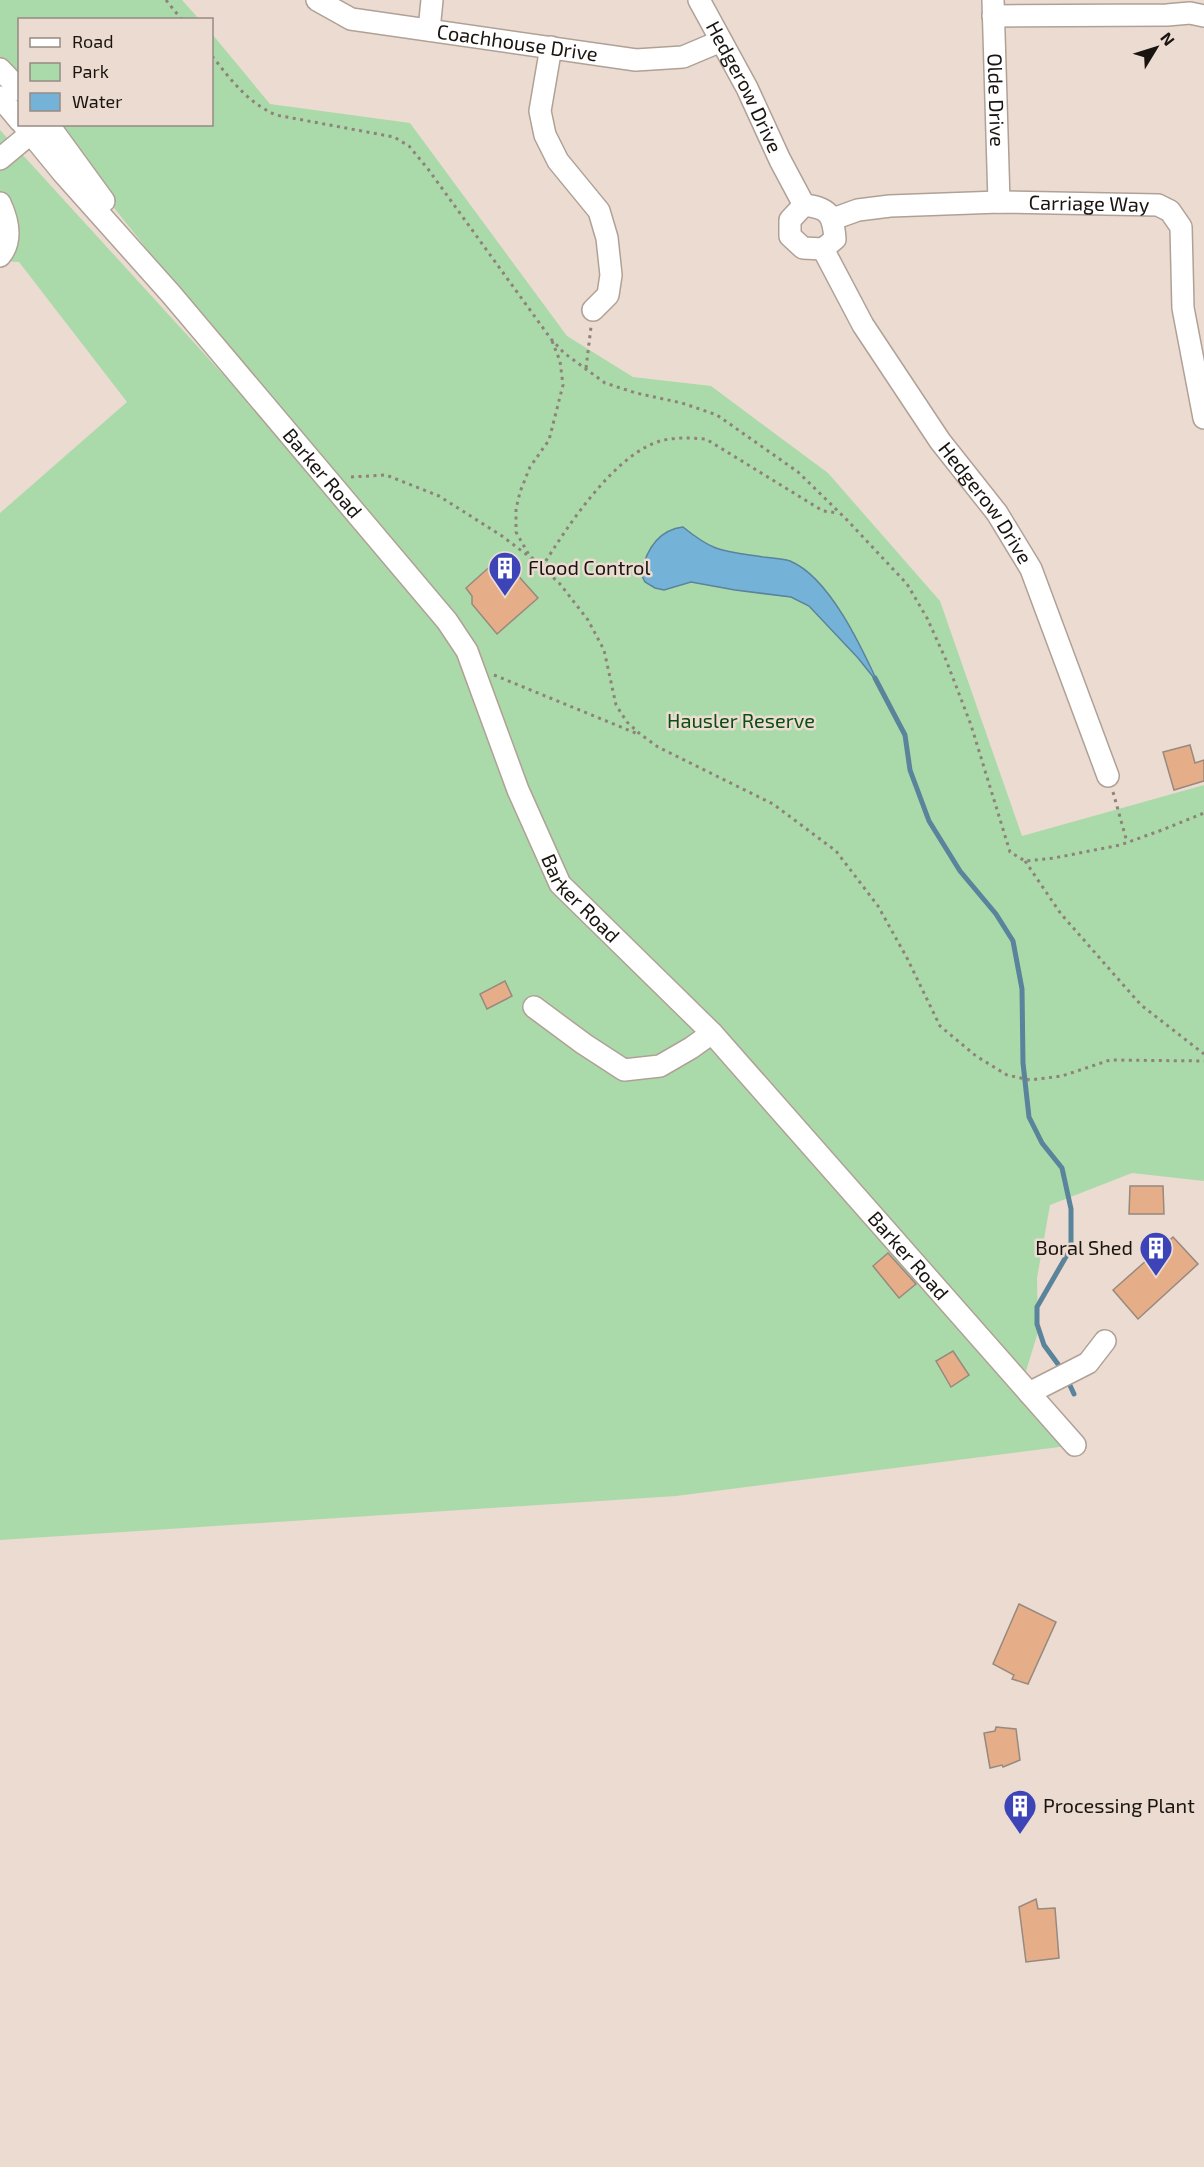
<svg xmlns="http://www.w3.org/2000/svg" width="1204" height="2167" font-family="'Exo 2',sans-serif">
<style>
.green{fill:#abdaaa}
.water{fill:#75b2d7;stroke:#5a839c;stroke-width:1.5}
.lines{fill:none;stroke-linecap:round;stroke-linejoin:round}
.stream{stroke:#5a839c;stroke-width:5}
.building{fill:#e6ae88;stroke:#97897f;stroke-width:1.5}
.minor-casing{stroke:#b0a197;stroke-width:24}
.path{stroke:#8e827b;stroke-width:3;stroke-dasharray:3 4.5;stroke-linecap:butt}
.minor{stroke:#fff;stroke-width:21}
.labels{text-anchor:middle;stroke-width:5;stroke-linejoin:round;paint-order:stroke}
.street-label{font-size:20px;fill:#1a1411;stroke:#ebdbd0}
.poi-label{font-size:20px;fill:#1a1411;stroke:#ebdbd0;text-anchor:start}
.park-label{font-size:20px;fill:#094f12;stroke:#ebdbd0}
</style>
<rect width="100%" height="100%" fill="#ebdbd0"/>
<!-- green -->
<path class="green" d="M0,0H182L199,19L20,20L19,87L0,60Z
M212,34L270,104L410,123L567,336L633,377L711,386L828,473L940,601L1022,836L1204,785V1181L1132,1173L1050,1205L1037,1278L1038,1332L1022,1384L1075,1445L676,1496L0,1540V513L127,402L19,262L0,261V130L409,578L48,125L212,124Z"/>
<!-- water -->
<path class="water" d="M683,527C715,553 723,551 763,557C771,558 782,558 790,561C829,577 861,646 878,683L858,658L809,606L791,597L735,590L691,582L664,590L655,588L645,582L641,574C646,551 658,530 683,527Z"/>
<g class="lines">
<!-- stream -->
<path class="stream" d="M875,678L905,735L910,770L929,821L960,871L996,914L1013,941L1022,989L1023,1063L1029,1117L1042,1143L1062,1168L1071,1209V1248L1037,1307V1324L1044,1345L1063,1371
M1067,1379L1074,1394"/>
</g>
<!-- building -->
<path class="building" d="M495,562L502,569L513,570L538,598L497,634L472,604V596L466,588Z
M1190,745L1195,763L1204,760V781L1174,790L1163,752Z
M505,981L512,996L487,1009L480,994Z
M1130,1186H1163L1164,1214H1129Z
M1173,1237L1198,1264L1138,1319L1113,1290Z
M888,1253L916,1284L899,1298L873,1266Z
M953,1351L969,1375L951,1387L936,1361Z
M1019,1604L1056,1622L1028,1684L1012,1679L1014,1675L993,1664Z
M996,1727L1016,1729L1020,1760L1003,1767L1002,1765L990,1768L984,1733L995,1731Z
M1036,1899L1038,1909L1055,1908L1059,1958L1026,1962L1019,1907Z"/>
<g class="lines">
<defs>
<g id="minor">
<path id="s1" d="M317,0L351,19L636,60L683,57L721,41"/>
<path id="s2" d="M699,0L747,88L780,160L804,205"/>
<path id="s3" d="M993,0L999,202"/>
<path d="M993,16L1167,15L1190,13L1204,16"/>
<path d="M429,30L432,0"/>
<path d="M551,47L540,111L545,135L558,161L599,211L607,238L611,275L608,295L593,310"/>
<path d="M0,69L20,90"/>
<path d="M0,97L20,121"/>
<path id="s4" d="M23,124L63,173L171,294L447,621L467,651L518,790L560,884L712,1033L1075,1445"/>
<path d="M48,124L104,201"/>
<path d="M0,159L30,134L34,124"/>
<path d="M0,203C8,220 13,240 0,256"/>
<path d="M804,205C829,208 833,214 835,239L823,249L803,248L790,236V220Z"/>
<path id="s5" d="M833,219L858,210L890,206L999,202L1158,205L1170,211L1181,227L1183,308L1204,418"/>
<path id="s6" d="M823,249L863,325L940,441L997,513L1031,569L1108,776"/>
<path d="M534,1007L584,1044L624,1070L660,1066L691,1048L712,1033"/>
<path d="M1029,1393L1088,1363L1105,1341"/>
</g>
</defs>
<!-- minor casing -->
<use href="#minor" class="minor-casing"/>
<!-- path -->
<path class="path" d="M166,0L182,20
M212,56C232,81 247,102 276,115L394,137L409,146L428,169L551,339L564,353L605,383L636,393L682,403L717,415L798,472L848,521L907,584L927,618L946,660L971,725L1010,852L1025,861L1054,858L1120,845L1162,830L1204,813
M552,341L560,361L563,385L549,440L530,467L520,492L516,509V532L529,555L560,584L588,620L604,650L616,705L627,722L640,734L658,747L773,804L836,851L878,906L907,958L940,1026L976,1056L1007,1075L1030,1080L1062,1076L1110,1060L1204,1061
M586,368L591,327
M351,477L386,475L439,496L502,536L531,558
M542,567C567,527 616,451 664,440C678,437 692,438 706,439L823,511L838,513
M494,675L638,734
M1113,792L1127,842
M1025,861L1061,914L1141,1005L1204,1054"/>
<!-- minor -->
<use href="#minor" class="minor"/>
</g>
<!-- icons -->
<defs>
<symbol id="building-pin" viewBox="-11 -11 22 30"><path d="M0 17L-7.5 6A9.5 9.5 0 1 1 7.5 6Z" fill="#3c44b8" stroke="#ebdbd0"/><path d="M-4-6H4V6H1V3H-1V6H-4ZM-2.5-4.3h1.7v1.8h-1.7ZM.8-4.3h1.7v1.8H.8ZM-2.5-1h1.7V.8h-1.7ZM.8-1h1.7V.8H.8Z" fill="#fff"/></symbol>
</defs>
<g fill-rule="evenodd">
<use href="#building-pin" x="486" y="549" width="38" height="52"/>
<use href="#building-pin" x="1137" y="1229" width="38" height="52"/>
<use href="#building-pin" x="1001" y="1787" width="38" height="52"/>
</g>
<g class="labels">
<!-- street labels -->
<g class="street-label">
<text dy="7" stroke="none"><textPath href="#s1" startOffset="207">Coachhouse Drive</textPath></text>
<text dy="7" stroke="none"><textPath href="#s2" startOffset="98">Hedgerow Drive</textPath></text>
<text dy="7" stroke="none"><textPath href="#s3" startOffset="100">Olde Drive</textPath></text>
<text dy="7" stroke="none"><textPath href="#s5" startOffset="258">Carriage Way</textPath></text>
<text dy="7" stroke="none"><textPath href="#s4" startOffset="460">Barker Road</textPath></text>
<text dy="7" stroke="none"><textPath href="#s6" startOffset="302">Hedgerow Drive</textPath></text>
<text dy="7" stroke="none"><textPath href="#s4" startOffset="964">Barker Road</textPath></text>
<text dy="7" stroke="none"><textPath href="#s4" startOffset="1450">Barker Road</textPath></text>
</g>
<!-- poi labels -->
<g class="poi-label">
<text x="528" y="575">Flood Control</text>
<text x="1133" y="1255" text-anchor="end">Boral Shed</text>
<text x="1043" y="1813">Processing Plant</text>
</g>
<!-- park labels -->
<g class="park-label">
<text x="741" y="728">Hausler Reserve</text>
</g>
</g>
<!-- legend -->
<rect x="18" y="18" width="195" height="108" fill="#ebdbd0" stroke="#978b84" stroke-width="1.5"/>
<rect x="30" y="38" width="30" height="9" fill="#ffffff" stroke="#978b84" stroke-width="1.5"/>
<text x="72" y="48" font-size="18" fill="#1a1411">Road</text>
<rect x="30" y="63" width="30" height="18" fill="#abdaaa" stroke="#978b84" stroke-width="1.5"/>
<text x="72" y="78" font-size="18" fill="#1a1411">Park</text>
<rect x="30" y="93" width="30" height="18" fill="#75b2d7" stroke="#978b84" stroke-width="1.5"/>
<text x="72" y="108" font-size="18" fill="#1a1411">Water</text>
<!-- north arrow -->
<g transform="translate(1156 48) rotate(52)" stroke="#ebdbd0" stroke-width="4.5" paint-order="stroke">
<path d="M0-4.5L10 22L0 15L-10 22Z" fill="#1a1411"/>
<text y="-9" font-size="16" font-weight="bold" text-anchor="middle" fill="#1a1411">N</text>
</g>
</svg>
